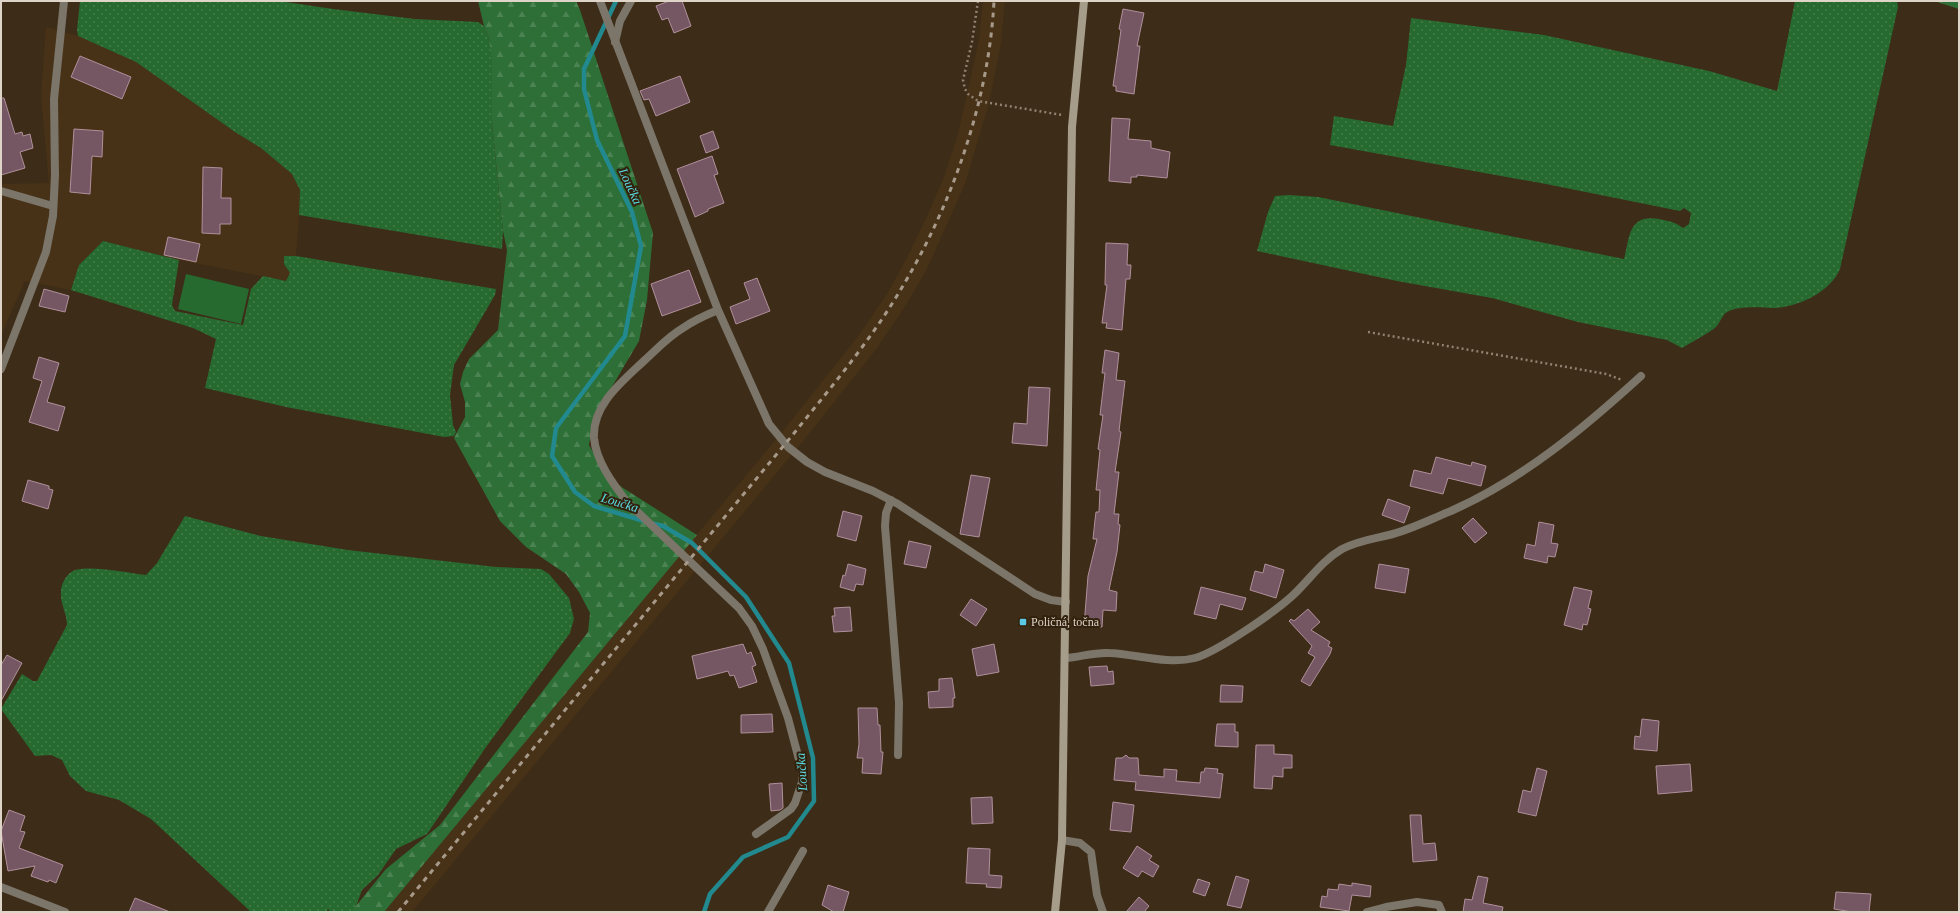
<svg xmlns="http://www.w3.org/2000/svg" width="1960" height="913" font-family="Georgia,serif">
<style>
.built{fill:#473217}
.grass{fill:url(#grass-dots)}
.forest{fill:url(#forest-firs)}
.pitch{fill:#276a30}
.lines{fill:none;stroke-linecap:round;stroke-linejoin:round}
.stream{stroke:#22898f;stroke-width:4.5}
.building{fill:#745762;stroke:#b0909c}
.path{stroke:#918373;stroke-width:2.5;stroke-dasharray:2 3;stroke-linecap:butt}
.lane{stroke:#7b756a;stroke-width:8}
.street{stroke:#7b756a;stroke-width:8}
.secondary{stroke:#a69c8a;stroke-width:8}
.rail{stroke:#a79a8b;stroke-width:3;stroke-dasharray:5 5;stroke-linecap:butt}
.poi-dot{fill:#5bc8e6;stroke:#32220d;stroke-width:1.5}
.labels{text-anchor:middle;stroke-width:4;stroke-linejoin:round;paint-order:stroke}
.poi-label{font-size:12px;fill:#dfd4c8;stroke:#32220d;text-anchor:start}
.water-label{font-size:13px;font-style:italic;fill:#5bdce4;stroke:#32220d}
</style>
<defs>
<pattern id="grass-dots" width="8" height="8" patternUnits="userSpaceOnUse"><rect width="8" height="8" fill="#276a30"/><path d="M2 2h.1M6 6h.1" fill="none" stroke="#467e4c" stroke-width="1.8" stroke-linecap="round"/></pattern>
<pattern id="forest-firs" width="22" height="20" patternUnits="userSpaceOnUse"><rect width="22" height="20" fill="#2d6f36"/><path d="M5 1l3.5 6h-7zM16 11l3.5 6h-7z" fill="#4b8352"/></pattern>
</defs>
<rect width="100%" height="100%" fill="#3d2c17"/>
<!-- built -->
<path class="built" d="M983,1H1005L1001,43L989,103L965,184L927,269L906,305L877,348L804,440L412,912H384L787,426L859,335L887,294L907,258L929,212L944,177L958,134L979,40Z
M46,27L78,36L136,62L235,132L261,148L292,174L300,190L299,215L296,256H284V264L290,273L286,281L179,260L103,241L79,265L71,290L25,281L1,335V184L49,183L41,96Z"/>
<!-- grass -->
<path class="grass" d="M80,1H279L333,9L415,19L478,22L484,26L489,38L493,60L492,123L503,231L502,249L299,215L300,190L292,174L261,148L235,132L136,62L78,36L77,30Z
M1795,1H1897L1898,7L1840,269C1830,293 1796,308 1772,308C1760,307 1737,306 1727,312C1722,315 1720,323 1716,327C1706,335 1693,341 1682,348L1667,340L1578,322L1492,298L1397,281L1257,251L1268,212L1275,196L1289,195L1318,197L1624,259C1630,237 1628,214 1659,219C1669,221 1675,222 1683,228L1689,224L1691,213L1684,208L1680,211L1546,184L1330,145L1334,116L1393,126L1406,65L1411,18L1544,35L1709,71L1777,91Z
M103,241L179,260L172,305L175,311L243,325L251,289L263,276L286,281L290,273L284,264V256H296L496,289L495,295L454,365L450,395L453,425L456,432L454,436L444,437L286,407L205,388L216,339L193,328L71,290L79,265Z
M185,516L261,536L348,550L496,567L541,569L549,574L569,598L574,619L570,633L486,747L427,834L396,849L378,875L362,890L355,909L351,912H331L328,909L326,912H251L151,819L119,800L86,791L70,776L62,760L51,755L35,756L1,709L22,674L33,681H37L67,625C67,614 60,603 61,592C61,583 67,573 75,570C89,565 131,573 146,575L157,563Z"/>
<!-- forest -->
<path class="forest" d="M478,1H576L580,10L653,233L647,300L639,341L594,417L589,445L609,479L697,535L384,912H351L386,869L440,825L588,632L590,613L579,592L566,574L526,547L500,521L454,438L465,417V402L460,384L463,372L469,359L498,330L507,250L503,231L492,123V60L489,38L484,26Z
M1934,1H1959V9Z"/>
<!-- pitch -->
<path class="pitch" d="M186,274L249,289L241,324L178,309Z"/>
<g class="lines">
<!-- stream -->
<path class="stream" d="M616,1L584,69V89L597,140L632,212L641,246L625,336L556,428L552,456L575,492L594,506L644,521
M651,523L663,526L692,543L746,597L789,663L813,758L814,801L788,837L743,857L710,894L704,912"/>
</g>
<!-- building -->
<path class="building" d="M669,1H682L691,26L674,33L668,18L662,20L656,6Z
M1123,9L1144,13L1137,46H1140L1134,94L1116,91V86H1113L1121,30L1119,29Z
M80,56L131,77L122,99L71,77Z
M680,76L690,102L656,116L649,99L644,100L640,91Z
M1,98H4L15,134L22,132L23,136L30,134L33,148L20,152L25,168L1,175Z
M1112,118L1130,119L1128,139L1151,141V148L1170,152L1167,178L1137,175V177H1131V183L1109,181Z
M74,129L103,131L102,157L92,156L90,194L70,192Z
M713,131L719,148L706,153L700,136Z
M712,156L718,174L714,175L724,203L708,209V211L695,217L677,169Z
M203,167L222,168L221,198H231V224H220V234L202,233Z
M168,237L200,244L196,262L164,255Z
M1106,243L1128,244L1127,265H1131L1130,279H1126L1122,330L1106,328L1107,323H1102L1107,285H1105Z
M689,270L701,302L662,316L651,284Z
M757,278L770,311L736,324L730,307L750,299L744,283Z
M44,289L69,296L65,312L39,306Z
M1105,350L1119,353L1116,380L1125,381L1119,431L1121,432L1115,472H1119L1114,514H1119L1118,524L1120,525L1117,552L1109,590L1117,592L1116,611L1103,610L1102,627L1084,626L1088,576L1097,539H1093L1095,520L1096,512H1099L1100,490H1096L1100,450L1098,449L1103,415H1100L1105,373H1102Z
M39,357L59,363L47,402L65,407L58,431L29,422L42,381L33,378Z
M1029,387L1050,388L1047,446L1012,443L1014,423L1027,424Z
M1436,457L1471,466L1472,462L1486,466L1481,486L1448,478L1443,494L1410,486L1414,470L1431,474Z
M971,475L990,478L979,537L960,534Z
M28,480L49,486V489L53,490L48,509L22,501Z
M1388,499L1410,507L1404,523L1382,515Z
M843,511L862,516L856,541L837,536Z
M1473,518L1487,533L1475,543L1462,528Z
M1539,522L1554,525L1551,543L1558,544L1555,557L1548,556L1547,563L1524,558L1527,544L1535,546Z
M909,541L931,546L926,568L904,564Z
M848,564L866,569L863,585L856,584L854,591L840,587L843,575L845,576Z
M1265,564L1284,570L1276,598L1250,590L1255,571L1263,573Z
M1379,564L1409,569L1405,593L1375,588Z
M1201,587L1246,598L1242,610L1220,604L1216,619L1194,614Z
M1574,587L1592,591L1588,608L1591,609L1587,625L1583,624L1582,630L1564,625Z
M971,599L987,609L976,626L960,615Z
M850,607L852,631L834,632L832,616H835L834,608Z
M1308,609L1320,622L1311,630L1330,642L1328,646L1332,648L1330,654L1310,686L1301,681L1315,657L1308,653L1312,646L1289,621L1291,619L1294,621Z
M743,644L747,654L751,652L756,665L752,667L757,682L739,688L734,675L730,676L728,671L697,679L692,656Z
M994,644L999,672L977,676L972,649Z
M7,655L22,663L1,701V665Z
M1107,666L1108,672L1113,671L1114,684L1091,686L1089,667Z
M952,678L955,698H953V707L929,708L928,692L939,691V679Z
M1221,685L1243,686L1242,702H1220Z
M858,708H877L878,725H880L881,752H883L881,774L862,773L863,758H857L859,744Z
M772,714L773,732L741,733V715Z
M1642,719L1659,721L1657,751L1634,749L1635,736L1640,737Z
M1217,724H1235V732H1238V747L1215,746Z
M1256,745H1274V754L1292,755V768H1283V777L1273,776L1272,789L1254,788Z
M1126,755L1129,758H1138L1139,775L1164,777V769L1177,770L1176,781L1200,783L1201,772H1204L1205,768L1218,769L1217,773L1223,774L1220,798L1135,790L1136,782L1114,780L1116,758H1122Z
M1690,764L1692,791L1658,794L1656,766Z
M1537,768L1547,771L1536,816L1518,812L1523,790L1531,792Z
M782,783L783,808L780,810L771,811L769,784Z
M992,797L993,823L972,824L971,798Z
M1113,802L1134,805L1131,832L1110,830Z
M9,810L25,816L20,831L25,832L19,848L63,865L56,883L49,880L48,882L31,876L35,866L8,871L1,831Z
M1410,815H1421L1423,844L1435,843L1437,860L1413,862Z
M1137,846L1152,856L1149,860L1159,866L1153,877L1142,871L1138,877L1123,868Z
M968,848L990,849L989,875L1002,876L1001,888L986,887L987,884L966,883Z
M1236,876L1249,880L1241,908L1227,905Z
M1478,876L1488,878L1483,903L1503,907L1502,912H1463L1465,899L1472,900Z
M1198,879L1210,883L1205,896L1193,892Z
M1352,883L1371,886L1370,897L1352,895L1349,911L1320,907L1322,896L1327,897L1328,889L1338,890L1339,884L1352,886Z
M828,885L849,892L843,912H834L822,905Z
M1836,892L1871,894L1869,912H1852L1834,909Z
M1139,897L1149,906L1144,912H1126Z
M135,898L170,912H129Z"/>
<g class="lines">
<!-- path -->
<path class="path" d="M978,1L972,42L963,80L965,89L968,94L978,101L1062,115
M1368,332L1606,374L1622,380"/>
<!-- lane -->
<path class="lane" d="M615,42L620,21L631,1
M1,191L53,206"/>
<!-- street -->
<path class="street" d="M600,1L718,310L769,424L788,447L807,462L825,472L873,491L898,504L1035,594L1051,600L1066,602
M718,310C706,315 694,320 683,328C669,336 658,348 646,359C624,380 592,404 594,438C596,461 613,484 627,502L739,608L752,626L763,649L788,718L802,771V782L795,803L791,809L756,834
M1,369L46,252L53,216L55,175L54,99L64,1
M891,500L886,513L885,526L899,703L898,755
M1066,658C1080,657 1094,652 1109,653C1136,654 1168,665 1195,658C1217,652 1273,613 1291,597C1308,582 1321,561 1342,549C1357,541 1372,539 1389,535C1410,530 1431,519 1451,511C1523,479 1584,428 1641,376
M1062,840L1080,843L1091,852L1097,895L1103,912
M1,887L65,912
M768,912L803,851
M1367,912L1386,907L1417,902L1439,905L1442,912"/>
<!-- secondary -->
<path class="secondary" d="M1055,912L1062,840L1072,127L1084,1"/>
<!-- rail -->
<path class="rail" d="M398,912L795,432C832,386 871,340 901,289C952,205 989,100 994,1"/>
</g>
<!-- markers -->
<rect class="poi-dot" x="1019" y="618" width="8" height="8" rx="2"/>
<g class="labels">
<!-- poi labels -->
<g class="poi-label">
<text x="1031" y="626">Poličná, točna</text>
</g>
<!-- water labels -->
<g class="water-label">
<text transform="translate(631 186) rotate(65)" y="5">Loučka</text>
<text transform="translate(620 502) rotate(17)" y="5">Loučka</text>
<text transform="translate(801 772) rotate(-94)" y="5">Loučka</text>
</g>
</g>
<!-- border -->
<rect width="1960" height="913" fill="none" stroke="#dfd4c8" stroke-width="4"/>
</svg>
